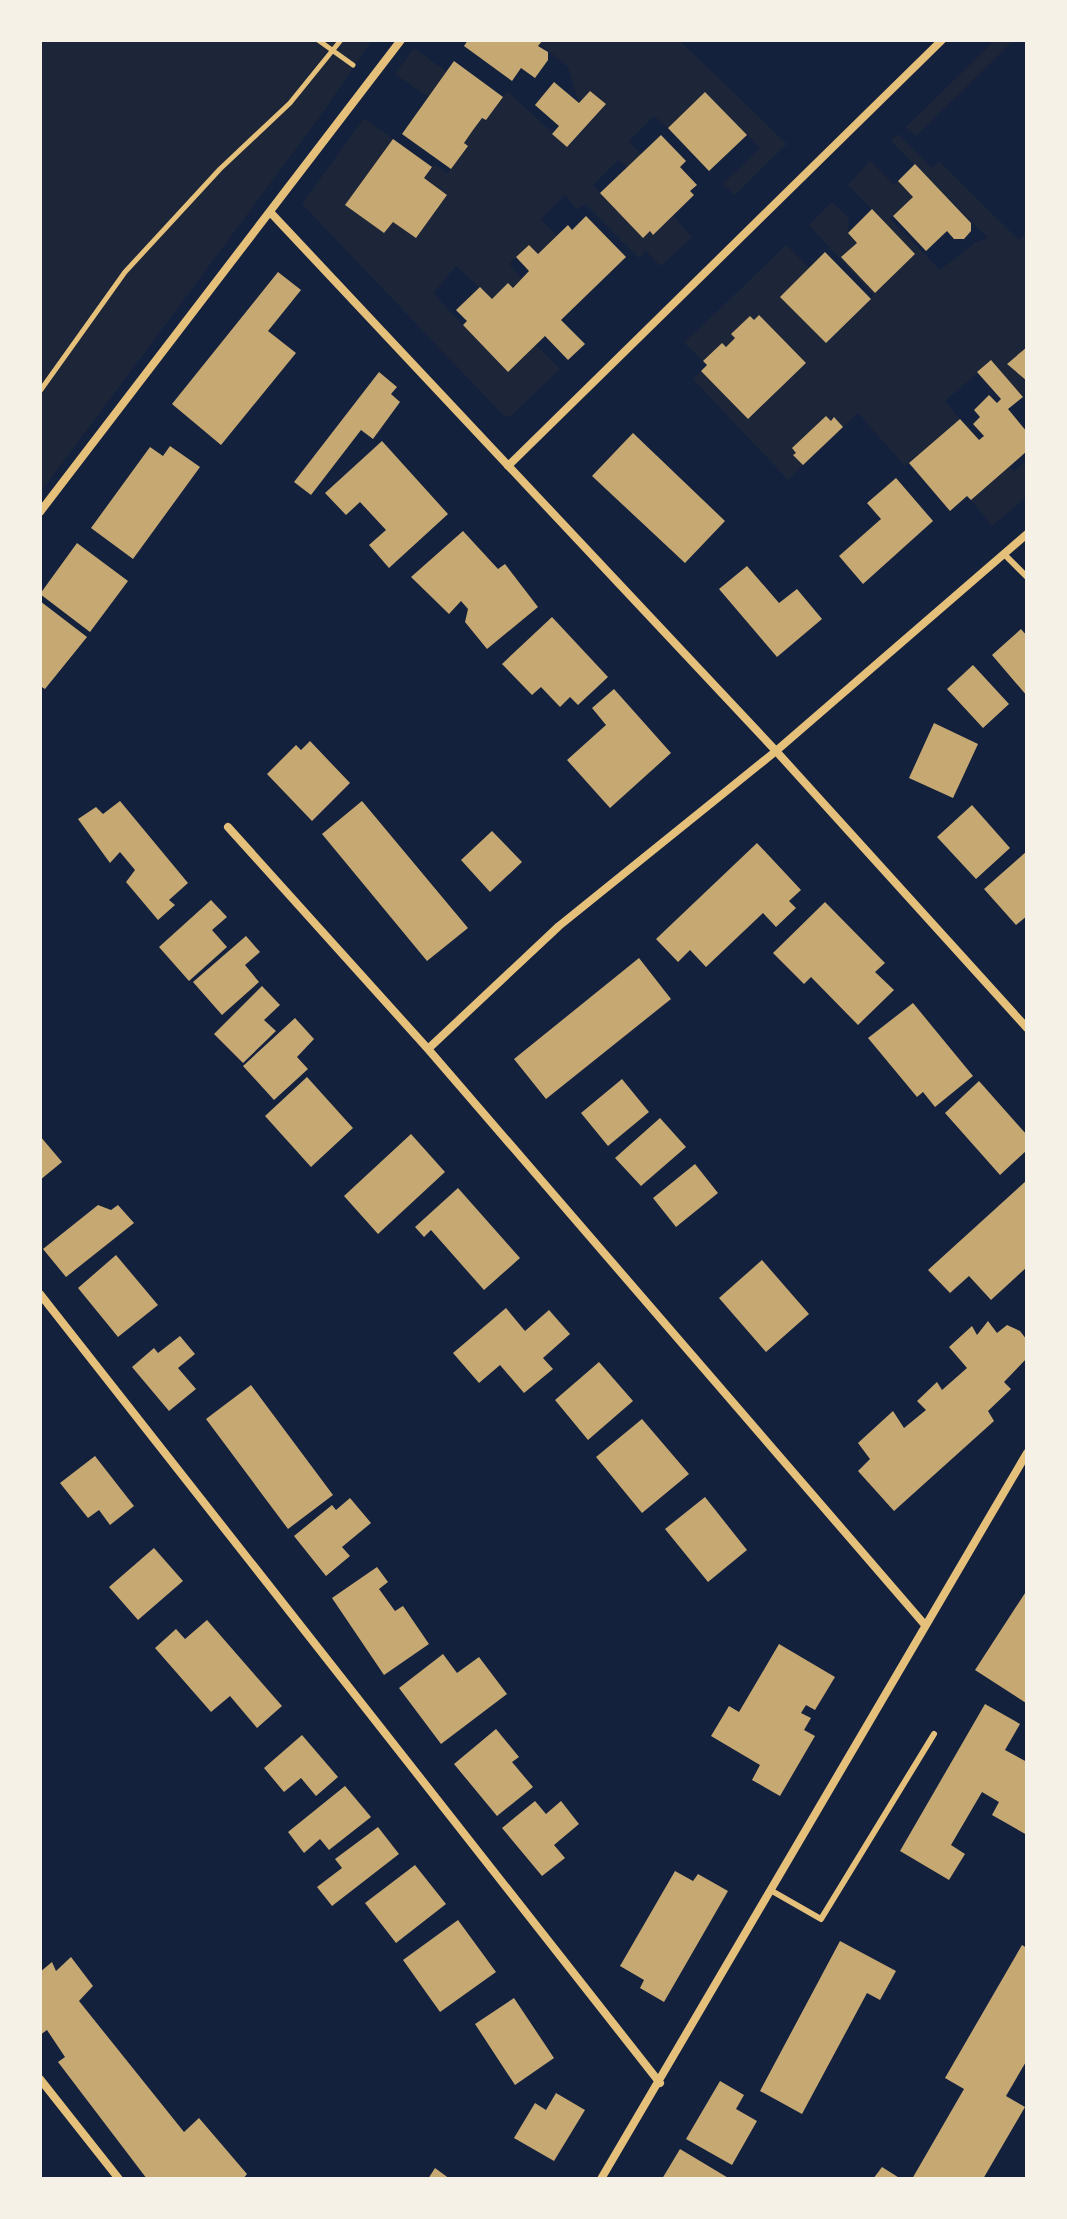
<svg xmlns="http://www.w3.org/2000/svg" width="1067" height="2219" font-family="'Noto Sans',sans-serif">
<style>
.green{fill:#1d2539}
.building{fill:#c6a872}
.lines{fill:none;stroke-linecap:round;stroke-linejoin:round}
.path{stroke:#e5c07b;stroke-width:5}
.service{stroke:#e5c07b;stroke-width:6}
.minor{stroke:#e5c07b;stroke-width:8}
</style>
<rect width="100%" height="100%" fill="#14213d"/>
<!-- green -->
<path class="green" d="M40,40H372L319,118L40,493Z
M543,40H679L787,144L735,195L723,184L760,148L705,92L668,128L654,116L629,141L641,155L627,168L618,160L593,185L643,237L650,231L653,235L673,216L692,237L661,266L646,251L639,258L585,204L577,210L565,195L541,219L557,236L538,254L529,245L509,264L522,278L513,288L508,284L492,299L456,266L433,293L507,372L536,345L560,369L512,415L505,417L302,204L364,118L393,139L346,205L384,233L393,222L416,238L447,196L424,178L434,164L448,173L467,146L464,143L482,118L486,120L507,91L568,147L606,104L590,91L579,103L568,67L540,44Z
M995,40H1014L916,136L906,127Z
M414,48L447,72L428,97L395,74Z
M898,134L932,168L939,161L1019,240L1027,232V347L1007,365L1027,381V401L991,361L945,401L960,419L905,466L858,413L843,427L834,418L831,421L826,416L792,448L796,453L794,456L803,465L788,480L693,379L701,371L749,419L806,363L759,315L754,320L750,316L732,334L735,338L726,347L722,344L703,361L684,343L786,245L809,268L781,297L827,343L874,296L809,225L832,202L849,218L848,233L857,243L842,257L876,292L915,254L848,185L870,161L894,185L898,181L913,197L890,219L940,270L976,242L988,238L891,141Z
M1027,460V497L992,526L971,500L1010,466L1014,471Z"/>
<!-- building -->
<path class="building" d="M468,40H543L538,46L548,52V60L535,78L521,68L512,81L464,46Z
M454,61L503,97L486,120L482,118L473,130L464,143L468,146L451,169L402,134Z
M554,82L579,103L590,91L606,104L567,147L552,134L559,126L535,105Z
M705,92L747,135L709,171L668,128Z
M661,135L686,161L680,167L697,185L690,191L694,195L653,235L650,231L643,238L600,193Z
M393,139L432,167L424,178L447,195L416,238L393,222L384,233L345,205Z
M915,164L971,223V231L964,239H954L947,231L926,251L893,216L913,197L898,181Z
M872,209L915,254L875,293L841,257L857,243L848,233Z
M586,216L626,257L561,320L585,344L568,360L545,336L508,372L463,325L467,321L456,310L480,287L492,299L508,283L513,288L529,271L516,257L529,245L538,254L568,225L572,230Z
M825,252L871,299L826,343L780,297Z
M278,272L301,290L268,331L296,353L221,445L172,404Z
M759,315L806,363L748,419L701,371L707,365L703,361L722,343L726,347L735,338L731,334L750,316L754,320Z
M1027,347V381L1007,364Z
M991,360L1023,397L1008,409L1027,432V451L971,500L967,496L950,511L909,463L960,419L979,440L984,436L973,424L980,417L974,410L989,395L997,403L1001,399L977,372Z
M379,372L397,387L391,394L400,402L373,439L361,430L311,495L294,482Z
M826,416L831,421L834,417L843,427L803,465L793,455L796,453L792,448Z
M633,433L725,521L685,563L592,476Z
M382,441L448,514L389,568L369,545L386,530L360,502L346,515L325,493Z
M170,446L200,467L133,559L91,528L150,447L163,456Z
M896,478L933,521L863,584L839,556L881,519L867,503Z
M463,531L498,569L505,564L538,607L487,649L465,622L468,609L461,601L449,614L411,577Z
M77,543L128,581L90,632L40,594Z
M747,566L779,603L797,589L822,619L777,657L719,589Z
M40,601L87,637L45,689L40,686Z
M552,617L608,677L578,705L570,697L560,707L541,687L532,695L502,664Z
M1021,629L1027,636V696L992,655Z
M973,665L1009,704L983,728L947,689Z
M614,689L671,753L610,808L567,760L606,725L592,708Z
M934,723L978,744L953,798L909,778Z
M310,741L350,783L312,821L267,774L296,745L301,750Z
M120,801L188,883L169,900L175,905L158,920L126,882L135,870L120,852L110,863L78,819L96,807L103,814Z
M362,801L468,928L427,961L322,834Z
M972,805L1010,848L976,879L937,837Z
M492,831L522,862L490,892L461,860Z
M757,843L801,890L789,901L796,908L776,927L763,913L706,967L690,950L678,962L656,939Z
M1027,851V916L1016,925L984,889Z
M211,900L227,917L212,930L227,947L189,981L159,947Z
M825,902L885,963L875,972L894,990L858,1025L811,977L804,984L773,953Z
M246,936L260,952L245,965L259,982L222,1015L193,982Z
M639,958L671,999L546,1099L514,1059Z
M262,986L280,1005L264,1020L276,1031L243,1063L214,1034Z
M913,1003L973,1076L935,1107L923,1092L917,1097L868,1038Z
M295,1018L314,1039L297,1057L308,1069L274,1100L243,1066Z
M307,1077L353,1128L311,1167L265,1116Z
M622,1079L649,1112L608,1146L581,1113Z
M979,1081L1027,1135V1150L1000,1175L945,1113Z
M660,1118L686,1147L641,1186L615,1158Z
M411,1134L445,1172L378,1234L344,1196Z
M40,1136L62,1162L40,1180Z
M695,1164L718,1193L676,1227L653,1198Z
M1027,1180V1267L991,1300L969,1276L950,1293L928,1270Z
M458,1188L520,1258L484,1290L431,1230L424,1237L415,1227Z
M98,1205L111,1210L118,1205L134,1223L66,1277L43,1249Z
M116,1255L158,1305L118,1337L78,1288Z
M762,1260L809,1314L766,1352L719,1298Z
M506,1308L525,1331L549,1310L570,1334L543,1358L553,1369L524,1393L500,1365L479,1383L453,1353Z
M988,1321L997,1333L1007,1325L1020,1331L1027,1340V1358L1004,1382L1011,1389L988,1411L994,1421L894,1511L858,1471L870,1459L858,1443L893,1411L904,1428L926,1410L917,1401L937,1382L942,1390L967,1368L949,1347L972,1326L977,1335Z
M180,1336L195,1354L178,1368L196,1389L169,1411L132,1367L154,1348L158,1353Z
M599,1362L633,1401L588,1440L555,1400Z
M251,1385L333,1495L288,1529L206,1419Z
M642,1419L689,1474L642,1513L596,1457Z
M95,1456L134,1506L110,1525L99,1510L88,1518L60,1483Z
M705,1497L747,1550L708,1582L665,1529Z
M350,1498L371,1523L342,1547L350,1556L326,1576L294,1536L332,1505L336,1510Z
M154,1548L183,1581L138,1620L109,1587Z
M377,1567L388,1582L379,1589L395,1611L403,1606L429,1644L384,1675L332,1598Z
M1027,1590V1701L1026,1703L975,1670Z
M207,1620L282,1706L257,1728L230,1696L211,1712L155,1648L176,1629L185,1639Z
M779,1644L835,1677L815,1710L806,1705L801,1713L811,1718L804,1730L815,1736L780,1796L752,1780L760,1765L711,1736L729,1706L739,1712Z
M443,1654L457,1673L479,1657L507,1694L441,1744L399,1688Z
M985,1704L1020,1724L1005,1750L1027,1762V1835L992,1815L999,1802L982,1792L951,1845L965,1854L949,1880L900,1851Z
M496,1729L519,1757L512,1762L533,1787L497,1816L454,1764Z
M302,1735L338,1777L316,1796L301,1778L284,1792L264,1768Z
M345,1786L371,1817L329,1850L320,1839L304,1853L288,1832Z
M535,1801L546,1814L561,1801L579,1824L554,1845L565,1858L542,1876L502,1828Z
M378,1827L399,1854L332,1906L317,1887L342,1868L335,1859Z
M415,1865L446,1904L396,1943L365,1903Z
M675,1871L693,1881L698,1874L728,1891L664,2002L640,1988L644,1980L620,1966Z
M458,1920L496,1972L440,2012L403,1960Z
M840,1941L896,1971L880,2000L867,1993L802,2114L760,2091Z
M1022,1945L1027,1948V2060L1006,2096L1025,2107L983,2179H912L964,2089L945,2078Z
M71,1957L93,1986L79,2001L184,2132L199,2118L247,2174L243,2179H147L58,2062L65,2057L47,2030L40,2035V1972L52,1962L56,1971Z
M514,1998L554,2058L515,2085L475,2024Z
M720,2081L744,2095L736,2109L757,2121L732,2165L686,2139Z
M556,2093L585,2110L554,2161L514,2138L535,2103L546,2110Z
M680,2149L730,2179H662Z
M882,2167L901,2179H873Z
M435,2168L450,2179H428Z"/>
<g class="lines">
<!-- path -->
<path class="path" d="M318,40L353,65
M40,391L125,272L220,169L290,103L341,40"/>
<!-- service -->
<path class="service" d="M1004,554L1027,577
M772,1891L821,1919L934,1734"/>
<!-- minor -->
<path class="minor" d="M271,213L776,751L1027,1028
M508,466L942,40
M40,512L401,40
M228,827L428,1049L925,1625
M428,1049L559,926L776,751L1027,534
M40,1294L660,2083
M40,2079L119,2179
M601,2179L1027,1453"/>
</g>
<!-- border -->
<rect width="1067" height="2219" fill="none" stroke="#f6f1e7" stroke-width="84"/>
</svg>
